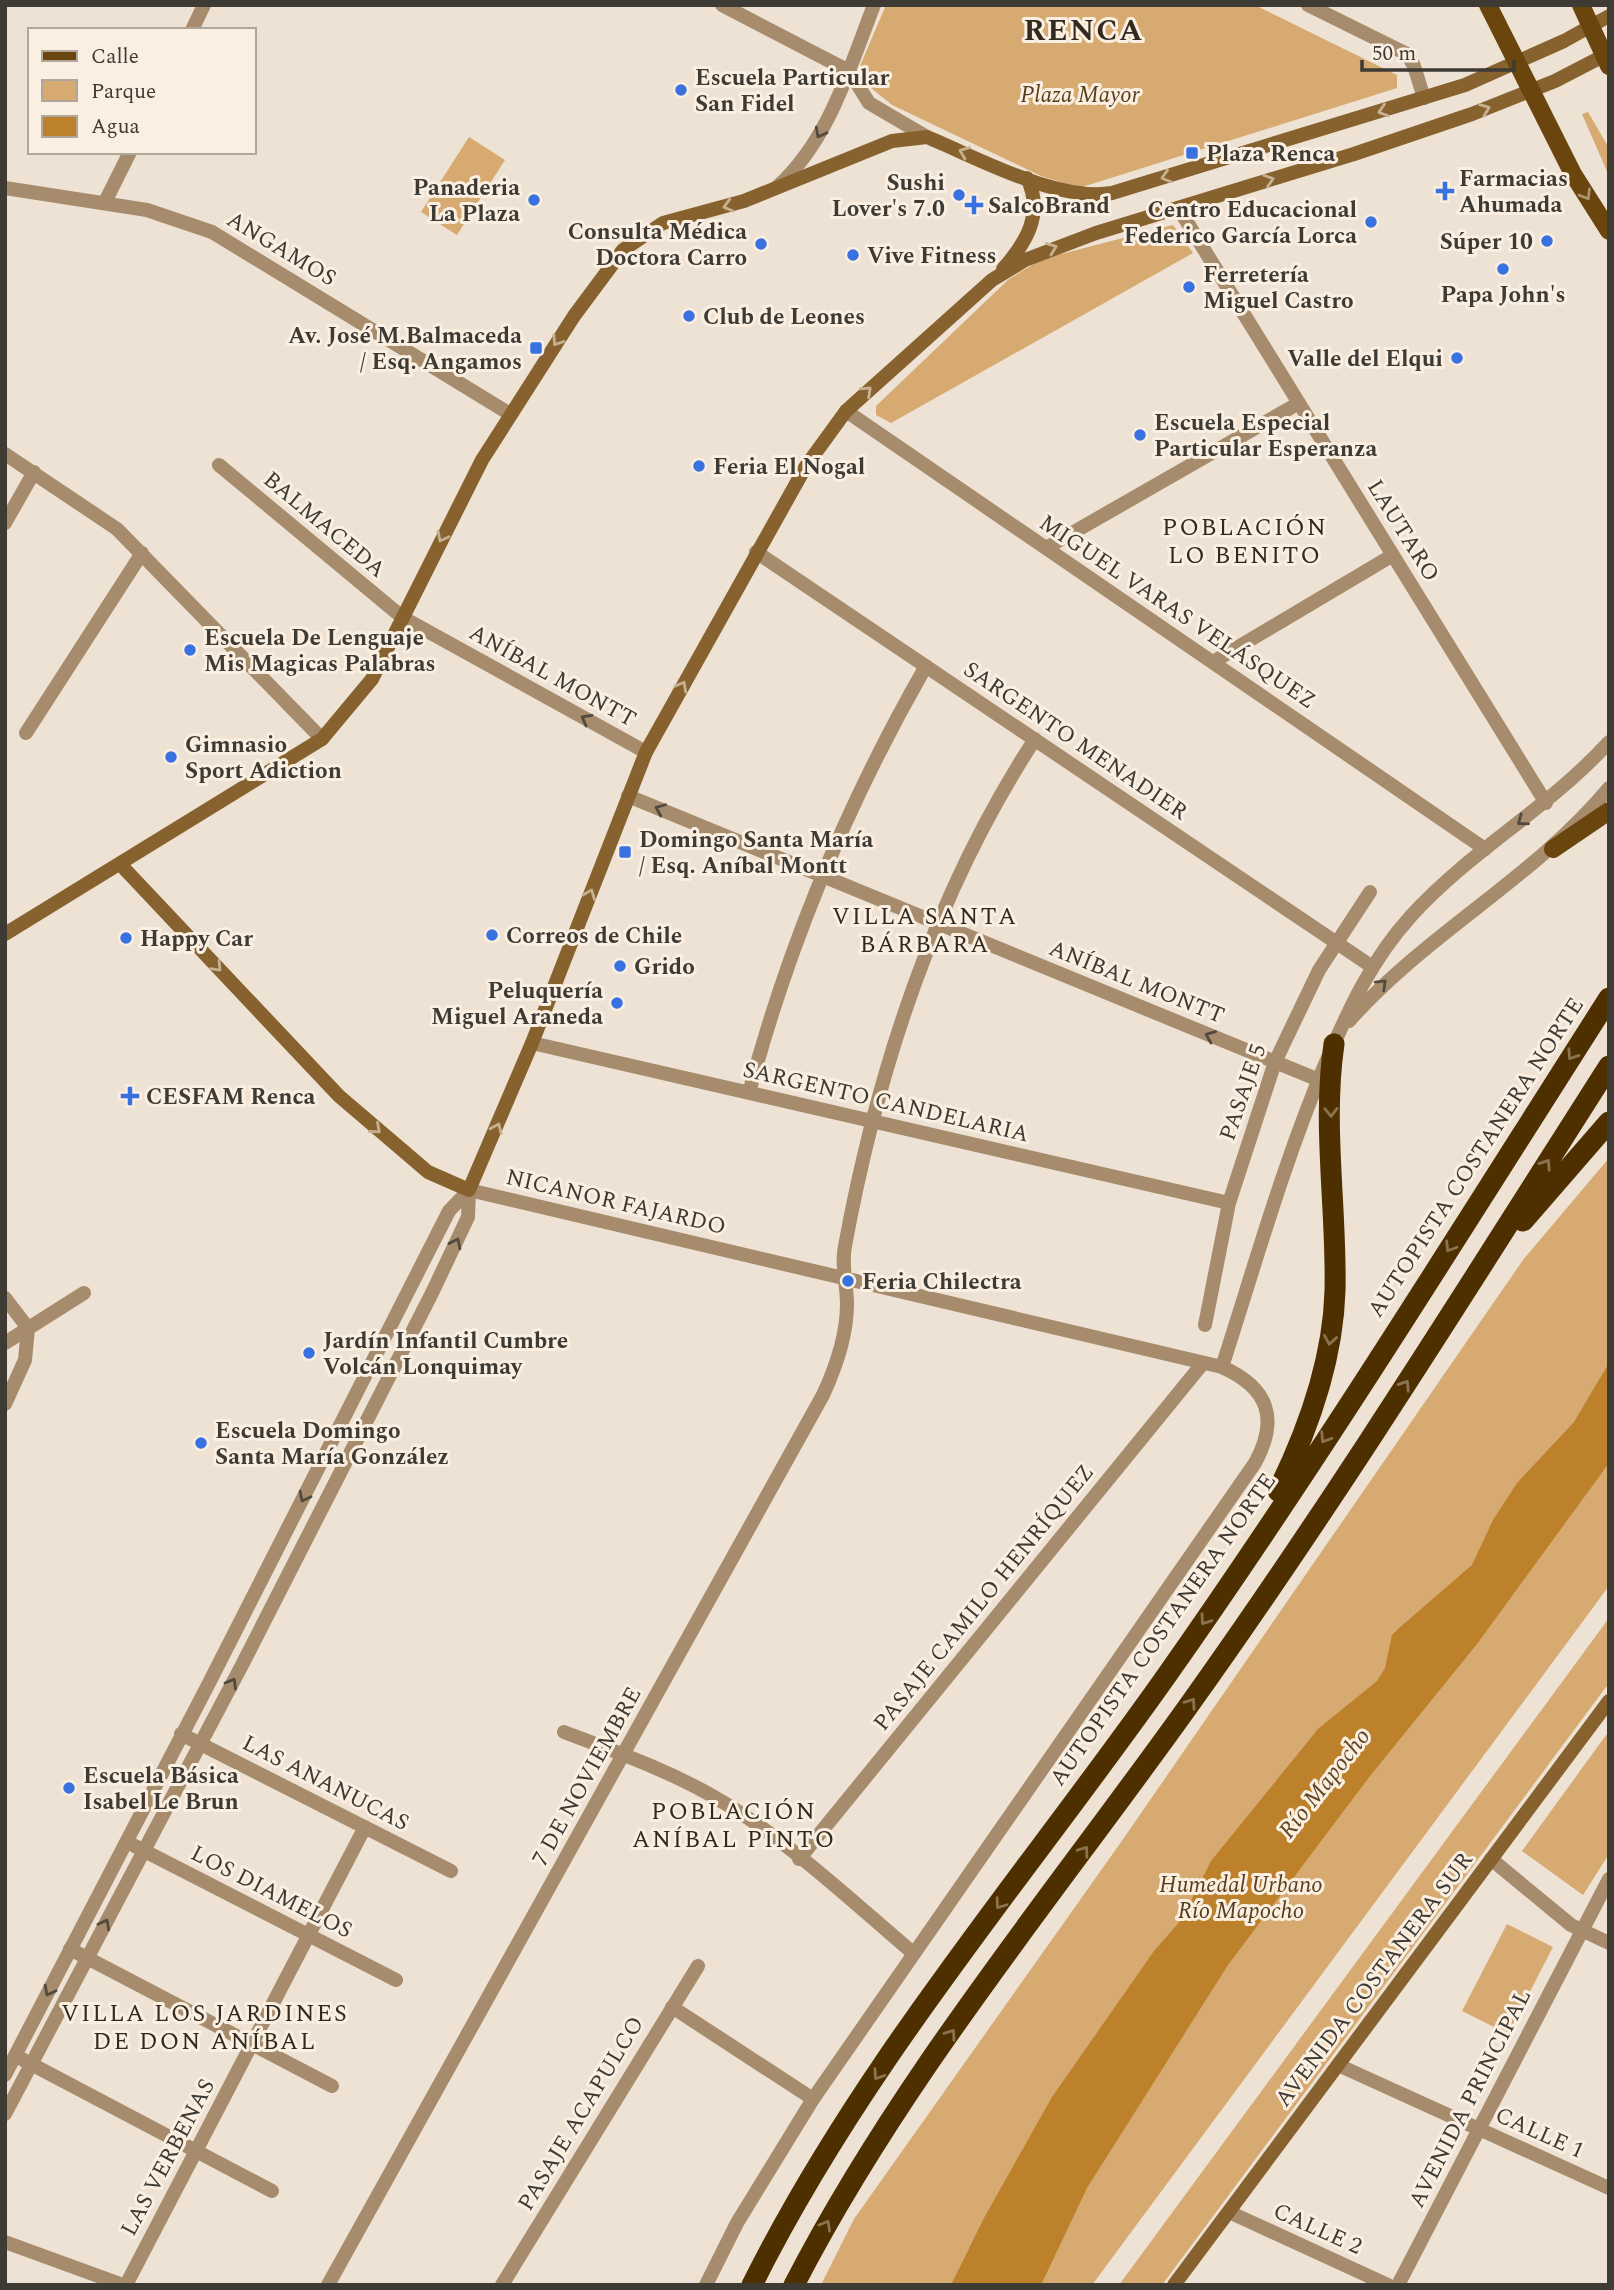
<svg xmlns="http://www.w3.org/2000/svg" width="1614" height="2290" font-family="Spectral,serif">
<style>
.green{fill:#d6aa70}
.water{fill:#bc812a}
.lines{fill:none;stroke-linecap:round;stroke-linejoin:round}
.minor{stroke:#a68c6c;stroke-width:14}
.tertiary{stroke:#a68c6c;stroke-width:14}
.secondary{stroke:#87622e;stroke-width:14}
.primary{stroke:#6a460e;stroke-width:18}
.motorway{stroke:#4e3000;stroke-width:21}
.oneway{stroke:#c6b090}
.oneway2{stroke:#534a3f}
.oneway3{stroke:#ab926d}
.oneway4{stroke:#8a734f}
.poi-dot{fill:#3971e0;stroke:#faefe1;stroke-width:2.5}
.labels{text-anchor:middle;stroke-width:6;stroke-linejoin:round;paint-order:stroke}
.poi-label{font-size:23px;font-weight:bold;fill:#3e3a34;stroke:#faefe1;text-anchor:start}
.park-label{font-size:23px;font-style:italic;fill:#573e1b;stroke:#faefe1}
.street-label{font-size:23px;fill:#3e3a34;stroke:#faefe1}
.neighbourhood-label{font-size:24px;letter-spacing:2px;fill:#322a1f;stroke:#faefe1}
.water-label{font-size:24px;font-style:italic;fill:#604624;stroke:#faefe1}
.district-label{font-size:30px;font-weight:bold;letter-spacing:2px;fill:#322a1f;stroke:#faefe1}
</style>
<rect width="100%" height="100%" fill="#ede2d4"/>
<!-- green -->
<path class="green" d="M886,5H1255L1397,75V88L1079,188L1041,176L892,105L865,83L860,66Z
M1588,112L1609,148V176L1582,114Z
M469,137L505,160L457,235L421,212Z
M1173,225L1193,253L891,423L876,415V406L1009,279L1042,259Z
M1609,1158V1586L1092,2285H821L854,2219L1119,1845L1523,1260Z
M1609,1618V1683L1162,2285H1119Z
M1609,1731V1854L1583,1895L1522,1851Z
M1507,1924L1553,1947L1508,2034L1462,2011Z"/>
<!-- water -->
<path class="water" d="M1609,1363V1463L1477,1644L1370,1776L1228,1965L1087,2188L1041,2285H951L984,2218L1052,2097L1154,1951L1182,1919L1211,1861L1318,1729L1377,1681L1385,1668L1392,1635L1398,1629L1472,1565L1493,1520L1517,1483L1574,1422Z"/>
<g class="lines">
<!-- minor -->
<path class="minor" d="M722,5L849,71
M1308,5L1407,54L1414,66L1424,98
M192,30L204,5
M105,202L130,152
M1179,209L1546,803
M846,411L1485,849
M5,454L117,529L322,739
M219,465L402,617L646,752
M5,523L34,472
M1046,548L1299,403
M756,552L1371,966
M1213,662L1393,555
M26,733L142,553
M628,796L1319,1080
M532,1043L1229,1203
M749,1093C789,942 848,802 926,666
M5,1298L28,1328L25,1360L5,1404
M1205,1325L1229,1203L1275,1062L1319,970L1370,892
M5,1343L84,1293
M564,1732C616,1752 668,1770 716,1798C784,1837 852,1901 913,1953
M181,1734L451,1871
M127,1842L396,1980
M799,1859L1203,1363
M1491,1859L1571,1925L1609,1943
M70,1949L332,2086
M672,2007L813,2099
M16,2056L272,2191
M1338,2065L1609,2188
M1229,2212L1388,2285
M5,2242L123,2285
M126,2285L365,1827
M328,2285L823,1395C836,1367 847,1335 847,1304C847,1284 841,1266 845,1246C878,1067 935,892 1035,739
M502,2285L698,1966
M1398,2285L1609,1879"/>
<!-- tertiary -->
<path class="tertiary" d="M849,71L869,103L927,137
M5,188L147,210L212,232L510,414
M776,188C829,141 849,69 874,5
M1349,1021C1428,932 1532,880 1609,788
M469,1190L1222,1367C1269,1388 1279,1419 1255,1463L813,2099L737,2223L706,2285
M1222,1367C1255,1265 1284,1161 1326,1062C1349,1009 1371,960 1411,916C1470,851 1549,808 1609,742
M5,2075L208,1685L449,1211L469,1190
M5,2114L242,1665L432,1293L468,1217L469,1190"/>
<!-- secondary -->
<path class="secondary" d="M1003,269C1027,242 1044,213 1027,178
M120,864L339,1096L428,1172L469,1190L532,1043L646,752L806,466L846,411L992,280L1025,260L1096,233L1354,154L1472,114L1555,81L1609,53
M5,934L322,739L372,679L482,460L574,316L623,250L663,223L744,201L892,141L927,137C978,158 1057,202 1112,193L1465,85L1564,41L1609,16
M1174,2285L1609,1701"/>
<!-- primary -->
<path class="primary" d="M1488,5L1573,174L1609,231
M1581,5L1609,66
M1553,849L1609,811"/>
<!-- motorway -->
<path class="motorway" d="M1523,1221L1609,1122
M1278,1491C1308,1430 1333,1360 1335,1291C1337,1210 1322,1125 1334,1044
M752,2285C862,2064 1026,1875 1167,1675C1322,1455 1464,1225 1609,998
M794,2285C902,2076 1056,1892 1192,1701C1339,1495 1473,1279 1609,1066"/>
</g>
<!-- one-way arrows -->
<defs><path id="oneway-chevron" d="M-2-3.5L2.5 0L-2 3.5" fill="none" stroke-width="1.6" stroke-linecap="round" stroke-linejoin="round" transform="scale(1.75)"/></defs>
<g class="oneway">
<use href="#oneway-chevron" transform="translate(1485 109) rotate(-21)"/>
<use href="#oneway-chevron" transform="translate(1383 111) rotate(162)"/>
<use href="#oneway-chevron" transform="translate(964 152) rotate(-158)"/>
<use href="#oneway-chevron" transform="translate(1166 177) rotate(163)"/>
<use href="#oneway-chevron" transform="translate(1269 180) rotate(-18)"/>
<use href="#oneway-chevron" transform="translate(728 206) rotate(165)"/>
<use href="#oneway-chevron" transform="translate(1052 248) rotate(-21)"/>
<use href="#oneway-chevron" transform="translate(557 341) rotate(124)"/>
<use href="#oneway-chevron" transform="translate(867 391) rotate(-43)"/>
<use href="#oneway-chevron" transform="translate(442 537) rotate(117)"/>
<use href="#oneway-chevron" transform="translate(682 686) rotate(-61)"/>
<use href="#oneway-chevron" transform="translate(590 894) rotate(-69)"/>
<use href="#oneway-chevron" transform="translate(217 967) rotate(47)"/>
<use href="#oneway-chevron" transform="translate(497 1128) rotate(-66)"/>
<use href="#oneway-chevron" transform="translate(376 1129) rotate(41)"/>
</g>
<g class="oneway2">
<use href="#oneway-chevron" transform="translate(820 133) rotate(118)"/>
<use href="#oneway-chevron" transform="translate(586 719) rotate(-151)"/>
<use href="#oneway-chevron" transform="translate(660 809) rotate(-157)"/>
<use href="#oneway-chevron" transform="translate(1522 821) rotate(143)"/>
<use href="#oneway-chevron" transform="translate(1382 984) rotate(-44)"/>
<use href="#oneway-chevron" transform="translate(1210 1036) rotate(-158)"/>
<use href="#oneway-chevron" transform="translate(456 1243) rotate(-64)"/>
<use href="#oneway-chevron" transform="translate(304 1497) rotate(117)"/>
<use href="#oneway-chevron" transform="translate(232 1683) rotate(-60)"/>
<use href="#oneway-chevron" transform="translate(105 1924) rotate(-62)"/>
<use href="#oneway-chevron" transform="translate(49 1991) rotate(117)"/>
</g>
<use class="oneway3" href="#oneway-chevron" transform="translate(1586 195) rotate(59)"/>
<g class="oneway4">
<use href="#oneway-chevron" transform="translate(1572 1055) rotate(123)"/>
<use href="#oneway-chevron" transform="translate(1331 1112) rotate(89)"/>
<use href="#oneway-chevron" transform="translate(1546 1164) rotate(-57)"/>
<use href="#oneway-chevron" transform="translate(1450 1247) rotate(122)"/>
<use href="#oneway-chevron" transform="translate(1330 1340) rotate(99)"/>
<use href="#oneway-chevron" transform="translate(1405 1385) rotate(-57)"/>
<use href="#oneway-chevron" transform="translate(1325 1438) rotate(123)"/>
<use href="#oneway-chevron" transform="translate(1205 1620) rotate(125)"/>
<use href="#oneway-chevron" transform="translate(1191 1703) rotate(-55)"/>
<use href="#oneway-chevron" transform="translate(1084 1851) rotate(-54)"/>
<use href="#oneway-chevron" transform="translate(1000 1904) rotate(126)"/>
<use href="#oneway-chevron" transform="translate(951 2034) rotate(-55)"/>
<use href="#oneway-chevron" transform="translate(878 2075) rotate(124)"/>
<use href="#oneway-chevron" transform="translate(826 2225) rotate(-60)"/>
</g>
<!-- markers -->
<g class="poi-dot">
<circle cx="681" cy="90" r="7"/>
<rect x="1185" y="146" width="14" height="14" rx="3.5"/>
<path d="M1441.5 180.5h7v7h7v7h-7v7h-7v-7h-7v-7h7z"/>
<circle cx="959" cy="195" r="7"/>
<circle cx="534" cy="200" r="7"/>
<path d="M970.5 194.5h7v7h7v7h-7v7h-7v-7h-7v-7h7z"/>
<circle cx="1371" cy="222" r="7"/>
<circle cx="1547" cy="241" r="7"/>
<circle cx="761" cy="244" r="7"/>
<circle cx="853" cy="255" r="7"/>
<circle cx="1503" cy="269" r="7"/>
<circle cx="1189" cy="287" r="7"/>
<circle cx="689" cy="316" r="7"/>
<rect x="529" y="341" width="14" height="14" rx="3.5"/>
<circle cx="1457" cy="358" r="7"/>
<circle cx="1140" cy="435" r="7"/>
<circle cx="699" cy="466" r="7"/>
<circle cx="190" cy="650" r="7"/>
<circle cx="171" cy="757" r="7"/>
<rect x="618" y="845" width="14" height="14" rx="3.5"/>
<circle cx="492" cy="935" r="7"/>
<circle cx="126" cy="938" r="7"/>
<circle cx="620" cy="966" r="7"/>
<circle cx="617" cy="1003" r="7"/>
<path d="M126.5 1085.5h7v7h7v7h-7v7h-7v-7h-7v-7h7z"/>
<circle cx="848" cy="1281" r="7"/>
<circle cx="309" cy="1353" r="7"/>
<circle cx="201" cy="1443" r="7"/>
<circle cx="69" cy="1788" r="7"/>
</g>
<g class="labels">
<!-- poi labels -->
<g class="poi-label">
<text x="695" y="85">Escuela Particular<tspan x="695" dy="26">San Fidel</tspan></text>
<text x="1206" y="161">Plaza Renca</text>
<text x="1459" y="186">Farmacias<tspan x="1459" dy="26">Ahumada</tspan></text>
<text x="945" y="190" text-anchor="end">Sushi<tspan x="945" dy="26">Lover's 7.0</tspan></text>
<text x="520" y="195" text-anchor="end">Panaderia<tspan x="520" dy="26">La Plaza</tspan></text>
<text x="988" y="213">SalcoBrand</text>
<text x="1357" y="217" text-anchor="end">Centro Educacional<tspan x="1357" dy="26">Federico García Lorca</tspan></text>
<text x="747" y="239" text-anchor="end">Consulta Médica<tspan x="747" dy="26">Doctora Carro</tspan></text>
<text x="1533" y="249" text-anchor="end">Súper 10</text>
<text x="867" y="263">Vive Fitness</text>
<text x="1203" y="282">Ferretería<tspan x="1203" dy="26">Miguel Castro</tspan></text>
<text x="1503" y="302" text-anchor="middle">Papa John's</text>
<text x="703" y="324">Club de Leones</text>
<text x="522" y="343" text-anchor="end">Av. José M.Balmaceda<tspan x="522" dy="26">/ Esq. Angamos</tspan></text>
<text x="1443" y="366" text-anchor="end">Valle del Elqui</text>
<text x="1154" y="430">Escuela Especial<tspan x="1154" dy="26">Particular Esperanza</tspan></text>
<text x="713" y="474">Feria El Nogal</text>
<text x="204" y="645">Escuela De Lenguaje<tspan x="204" dy="26">Mis Magicas Palabras</tspan></text>
<text x="185" y="752">Gimnasio<tspan x="185" dy="26">Sport Adiction</tspan></text>
<text x="639" y="847">Domingo Santa María<tspan x="639" dy="26">/ Esq. Aníbal Montt</tspan></text>
<text x="506" y="943">Correos de Chile</text>
<text x="140" y="946">Happy Car</text>
<text x="634" y="974">Grido</text>
<text x="603" y="998" text-anchor="end">Peluquería<tspan x="603" dy="26">Miguel Araneda</tspan></text>
<text x="146" y="1104">CESFAM Renca</text>
<text x="862" y="1289">Feria Chilectra</text>
<text x="323" y="1348">Jardín Infantil Cumbre<tspan x="323" dy="26">Volcán Lonquimay</tspan></text>
<text x="215" y="1438">Escuela Domingo<tspan x="215" dy="26">Santa María González</tspan></text>
<text x="83" y="1783">Escuela Básica<tspan x="83" dy="26">Isabel Le Brun</tspan></text>
</g>
<!-- park labels -->
<g class="park-label">
<text x="1080" y="102">Plaza Mayor</text>
<text x="1241" y="1892">Humedal Urbano<tspan x="1241" dy="26">Río Mapocho</tspan></text>
</g>
<!-- street labels -->
<g class="street-label">
<text transform="translate(282 248) rotate(31)" y="8">ANGAMOS</text>
<text transform="translate(325 524) rotate(40)" y="8">BALMACEDA</text>
<text transform="translate(1404 530) rotate(58)" y="8">LAUTARO</text>
<text transform="translate(1178 611) rotate(34)" y="8">MIGUEL VARAS VELÁSQUEZ</text>
<text transform="translate(553 675) rotate(29)" y="8">ANÍBAL MONTT</text>
<text transform="translate(1076 740) rotate(34)" y="8">SARGENTO MENADIER</text>
<text transform="translate(1137 981) rotate(22)" y="8">ANÍBAL MONTT</text>
<text transform="translate(1242 1092) rotate(-71)" y="8">PASAJE 5</text>
<text transform="translate(886 1101) rotate(13)" y="8">SARGENTO CANDELARIA</text>
<text transform="translate(1475 1157) rotate(-57)" y="8">AUTOPISTA COSTANERA NORTE</text>
<text transform="translate(616 1201) rotate(13)" y="8">NICANOR FAJARDO</text>
<text transform="translate(983 1597) rotate(-51)" y="8">PASAJE CAMILO HENRÍQUEZ</text>
<text transform="translate(1162 1629) rotate(-55)" y="8">AUTOPISTA COSTANERA NORTE</text>
<text transform="translate(586 1776) rotate(-61)" y="8">7 DE NOVIEMBRE</text>
<text transform="translate(326 1782) rotate(27)" y="8">LAS ANANUCAS</text>
<text transform="translate(272 1891) rotate(27)" y="8">LOS DIAMELOS</text>
<text transform="translate(1373 1979) rotate(-53)" y="8">AVENIDA COSTANERA SUR</text>
<text transform="translate(1469 2098) rotate(-63)" y="8">AVENIDA PRINCIPAL</text>
<text transform="translate(580 2113) rotate(-59)" y="8">PASAJE ACAPULCO</text>
<text transform="translate(1540 2132) rotate(24)" y="8">CALLE 1</text>
<text transform="translate(167 2157) rotate(-62)" y="8">LAS VERBENAS</text>
<text transform="translate(1318 2228) rotate(24)" y="8">CALLE 2</text>
</g>
<!-- neighbourhood labels -->
<g class="neighbourhood-label">
<text x="1245" y="535">POBLACIÓN<tspan x="1245" dy="28">LO BENITO</tspan></text>
<text x="925" y="924">VILLA SANTA<tspan x="925" dy="28">BÁRBARA</tspan></text>
<text x="734" y="1819">POBLACIÓN<tspan x="734" dy="28">ANÍBAL PINTO</tspan></text>
<text x="205" y="2021">VILLA LOS JARDINES<tspan x="205" dy="28">DE DON ANÍBAL</tspan></text>
</g>
<!-- water labels -->
<g class="water-label">
<text transform="translate(1324 1783) rotate(-52)" y="8">Río Mapocho</text>
</g>
<!-- district labels -->
<g class="district-label">
<text x="1084" y="40">RENCA</text>
</g>
</g>
<!-- border -->
<rect width="1614" height="2290" fill="none" stroke="#3e3a34" stroke-width="14"/>
<!-- legend -->
<rect x="28" y="28" width="228" height="126" fill="#faefe1" stroke="#afa79c" stroke-width="2"/>
<rect x="42" y="51" width="35" height="10" fill="#6a460e" stroke="#afa79c" stroke-width="2"/>
<text x="91" y="63" font-size="21" fill="#3e3a34">Calle</text>
<rect x="42" y="80" width="35" height="21" fill="#d6aa70" stroke="#afa79c" stroke-width="2"/>
<text x="91" y="98" font-size="21" fill="#3e3a34">Parque</text>
<rect x="42" y="116" width="35" height="21" fill="#bc812a" stroke="#afa79c" stroke-width="2"/>
<text x="91" y="133" font-size="21" fill="#3e3a34">Agua</text>
<!-- scale -->
<path d="M1362 60v10h152v-10" fill="none" stroke="#3e3a34" stroke-width="3.5"/>
<text x="1372" y="60" font-size="21" fill="#3e3a34" stroke="#faefe1" stroke-width="5" paint-order="stroke">50 m</text>
</svg>
